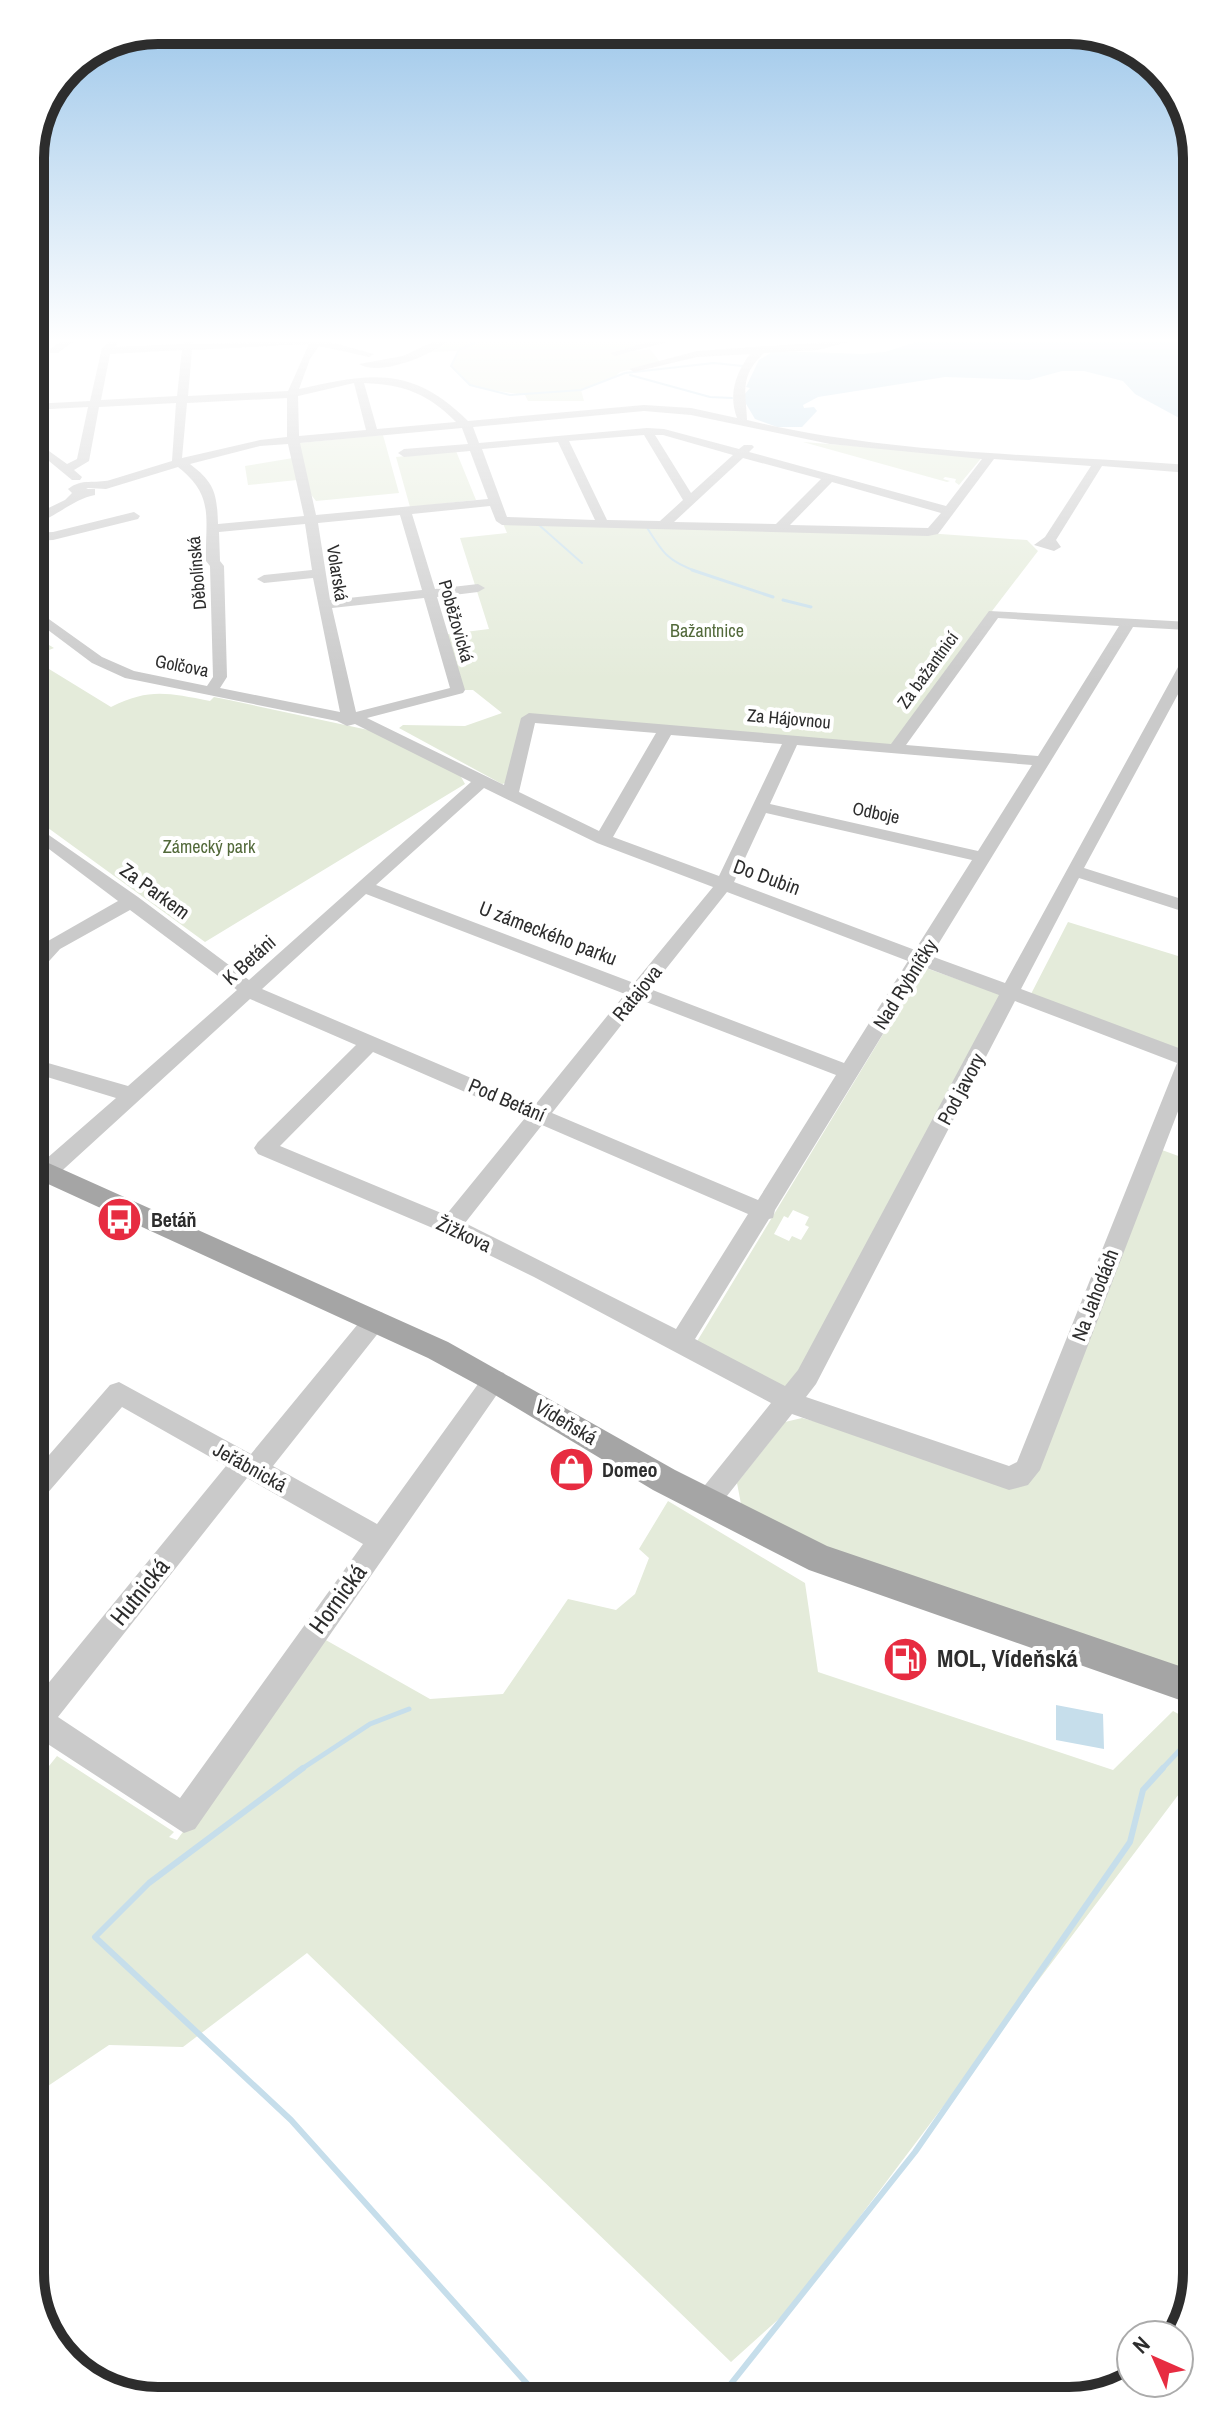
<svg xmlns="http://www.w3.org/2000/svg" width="1227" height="2431" font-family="'Archivo Narrow',sans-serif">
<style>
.green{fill:#e4ebda;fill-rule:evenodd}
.water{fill:#c6deeb}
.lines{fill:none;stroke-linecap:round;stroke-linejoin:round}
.stream-far3{stroke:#c6deeb;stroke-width:2}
.stream-far2{stroke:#c6deeb;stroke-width:3}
.stream-far1{stroke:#c6deeb;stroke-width:5}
.stream{stroke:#c6deeb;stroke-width:6}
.minor{fill:#cacaca;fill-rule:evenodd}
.major{fill:#a5a5a5;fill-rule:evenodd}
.shaded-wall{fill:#5a5a5a}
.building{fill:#141414;stroke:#5a5a5a;stroke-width:2}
.labels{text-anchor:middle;stroke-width:8;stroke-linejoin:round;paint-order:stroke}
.far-street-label{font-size:18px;fill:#2d2d2d;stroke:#fff}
.far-park-label{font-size:18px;fill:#52693a;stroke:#fff}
.street-label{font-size:20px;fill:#2d2d2d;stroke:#fff}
.poi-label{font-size:20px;font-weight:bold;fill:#2d2d2d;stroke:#fff;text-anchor:start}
.near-street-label{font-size:24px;fill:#2d2d2d;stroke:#fff}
.near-poi-label{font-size:24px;font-weight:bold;fill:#2d2d2d;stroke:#fff;text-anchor:start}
.rim{fill:none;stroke:#2d2d2d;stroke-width:10}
</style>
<rect width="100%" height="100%" fill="#fff"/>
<!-- green -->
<path class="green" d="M452,340H666L617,354L650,349L660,362L620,372L614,377L581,390L584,401H528L525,395L478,388L470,385L451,366L459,351L432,352Z
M383,435L399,493L316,501L309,492L299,443Z
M803,442L983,456L959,485L955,482L956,479L945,477L943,479L950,481L947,482Z
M456,451L476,500L410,507L396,457Z
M293,458L297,480L248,485L245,466Z
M502,521L926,533L1027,540L1038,551L992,611L994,614L895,749L526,717L506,783L502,784L399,728L403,725L465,726L502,713L473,690H458L441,635L489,629L460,538L507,533Z
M49,645L54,648L37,655L36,661L111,707C150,688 167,693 210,701L214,697L229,700L373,731L460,775L465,784L205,942L33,817L32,651Z
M1068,922L1191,960L1192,1035L1184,1052L1031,994Z
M923,967L1002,995L793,1383L783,1388L696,1343L908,993H915L910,990ZM793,1210L809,1217L805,1225L809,1227L801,1240L792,1236L789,1241L774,1234L784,1216L788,1218Z
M1162,1150L1192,1161L1194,1674L856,1558L792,1533L741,1504L737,1483L785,1422L802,1418L817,1422L1018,1487Z
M668,1501L805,1583L818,1672L1113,1770L1173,1711L1195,1723V1796L1188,1782L791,2308L731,2362L307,1953L183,2047L109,2045L39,2092L37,1803L48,1801L37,1781L57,1756L174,1832L169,1837L177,1840L324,1639L430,1699L503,1694L568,1599L616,1610L635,1594L649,1558L639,1549Z"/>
<!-- water -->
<path class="water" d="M922,340H1188L1189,427L1181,419L1135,394L1123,381L1084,371H1062L1029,380L945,377L818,397L803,405L804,408L814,407L817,411L802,427H777L755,419L742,397L750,388L746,387L759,360L774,351L863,354L885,352Z
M1056,1705L1103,1714L1104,1749L1056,1740Z"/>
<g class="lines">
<!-- stream-far3 -->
<path class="stream-far3" d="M481,340L459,350L451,366L470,385L510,395L581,390L625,373L714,363L743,366
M630,375L710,397L732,398
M539,525L582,563
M646,526C663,553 667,561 698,572"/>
<!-- stream-far2 -->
<path class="stream-far2" d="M692,570L773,597
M783,600L811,607"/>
<!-- stream-far1 -->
<path class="stream-far1" d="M300,1770L370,1724L409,1709
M1161,1770L1195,1734"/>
<!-- stream -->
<path class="stream" d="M303,1768L149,1883L95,1937L291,2120L539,2397
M722,2395L915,2152L1130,1842L1143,1790L1163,1768"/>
<!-- minor -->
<path class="minor" d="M63,340H75L58,353H50V349Z
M111,340L118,343L114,347L182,344L183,340H193V344L323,340L374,354L369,357L319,346L310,359L299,389C370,373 412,365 468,421L644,405L691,408L737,418C728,394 736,373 750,354L697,357L634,372L629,369L697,351L856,340L818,350L764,353C739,376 746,393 747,420C890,455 1043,454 1189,465V473L1102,466L1056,540L1061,547L1054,551L1034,545L1045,537L1091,466L994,459L938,534L928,536L502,525L496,521L490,506L412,514L435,589L478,584L485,588L478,592L437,597L465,690L463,693L367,718L504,785L521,718L529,713L891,744L989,611L1190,622L1187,630L1133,627L931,956L1005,983L1183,658L1190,654V672L1084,868L1191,902V914L1079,878L1021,989L1192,1053V1075L1040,1470L1028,1485L1009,1490L792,1414L715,1511L706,1515L697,1511L693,1503L697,1495L771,1403L534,1277L442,1232L258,1154L254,1148L258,1142L356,1045L250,999L54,1178L46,1180L38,1178L35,1172L38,1166L116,1098L34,1073V1059L128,1086L237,990L130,910L60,949L41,970L34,972V955L48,941L118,901L33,837V824L138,897L249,980L471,782L355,724L347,726L337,721L125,678L92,663L32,618V607L102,657L134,671L207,686L213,677L210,566L206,561C205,518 215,496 178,467L106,489L88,488L86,489H95V495C73,499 55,518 32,525V516L65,500L72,493L68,489C82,478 95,484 110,480C131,474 151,467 172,461L176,403L99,407L89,461L74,470L82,477L80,480H72L32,447L31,438L67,464L77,459L88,407L31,410V404L90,401L102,348ZM309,344L288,391L188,396L192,350ZM182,350L177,396L101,400L110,354ZM354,383L366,430L299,436L298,396ZM364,383C405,385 427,393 456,422L377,429ZM287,398V437L260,440L182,458L187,403ZM644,411L691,415L830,444L982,459L946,506L749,452L754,447L752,445H744L739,449L664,429L647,428L479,443L473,427ZM462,428L468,444L404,449L398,453L404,457L470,451L488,499L316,515L300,443ZM644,435L683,500L660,521L607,520L569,441ZM655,435H663L733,455L691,493ZM558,442L595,520L507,517L482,449ZM288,444L304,516L218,524C217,494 215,483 190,464L260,446ZM743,458L821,479L776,524L674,522ZM832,482L941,513L928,528L790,525ZM400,515L422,590L330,600L318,523ZM305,524L312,570L264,575L257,579L264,583L313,578L340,712L220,688L227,677L224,566L220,561L219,532ZM424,598L450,688L356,712L332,608ZM998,618L1119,626L1038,756L906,745ZM535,723L656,733L599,831L519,792ZM671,735L782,744L719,876L613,837ZM797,745L1032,765L978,851L770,804ZM484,788L597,843L713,887L634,983L376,885ZM766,813L972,860L915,950L734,882ZM727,892L908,961L844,1063L650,989ZM366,894L625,994L535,1105L262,989ZM924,967L999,995L798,1370L785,1386L695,1339L769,1219L773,1218L775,1210ZM641,1000L836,1075L758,1200L552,1113ZM1015,1001L1177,1063L1017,1462L1009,1466L806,1397L816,1384ZM373,1052L525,1118L446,1215L280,1146ZM542,1125L748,1214L676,1329L465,1223Z
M437,340H450C432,355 380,377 359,364L403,356Z
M656,340H675L615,356L610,353Z
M134,512L140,516L138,519L53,540L32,541V533L53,532Z
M32,572L44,581L32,589Z
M375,1310L383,1313L387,1320L383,1327L273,1466L377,1524L486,1373L495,1370L504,1373L507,1380L195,1829L184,1833L37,1737V1697L226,1466L122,1407L45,1496L36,1500V1470L110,1385L119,1382L251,1454L367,1313ZM247,1478L363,1544L180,1798L58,1717Z"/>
<!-- major -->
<path class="major" d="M35,1157L448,1342L675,1470L827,1546L1194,1671V1705L809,1570L653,1490L485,1389L428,1358L35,1178Z"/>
</g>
<!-- shaded-wall -->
<path class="shaded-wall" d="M39,533L45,549L32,553V535Z"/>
<!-- building -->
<path class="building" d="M32,528H35L39,533L32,535Z"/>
<!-- sky -->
<linearGradient id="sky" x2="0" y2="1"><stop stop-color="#9ac5e9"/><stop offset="0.5" stop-color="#fff"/><stop offset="1" stop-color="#fff" stop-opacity="0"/></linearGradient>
<rect width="1227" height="681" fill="url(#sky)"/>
<!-- icons -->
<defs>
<symbol id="bus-disc" viewBox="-11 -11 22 22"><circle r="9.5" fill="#e72c41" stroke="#fff"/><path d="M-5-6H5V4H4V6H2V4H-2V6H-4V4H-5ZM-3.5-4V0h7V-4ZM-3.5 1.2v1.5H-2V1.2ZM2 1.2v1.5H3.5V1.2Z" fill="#fff"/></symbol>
<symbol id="shop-disc" viewBox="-11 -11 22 22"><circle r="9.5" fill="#e72c41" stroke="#fff"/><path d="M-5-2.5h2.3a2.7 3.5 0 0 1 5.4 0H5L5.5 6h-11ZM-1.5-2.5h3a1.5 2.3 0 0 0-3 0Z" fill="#fff"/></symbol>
<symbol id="fuel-disc" viewBox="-11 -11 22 22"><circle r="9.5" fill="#e72c41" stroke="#fff"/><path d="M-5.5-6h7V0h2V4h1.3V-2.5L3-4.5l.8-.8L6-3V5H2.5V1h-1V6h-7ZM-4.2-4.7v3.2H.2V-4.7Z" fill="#fff"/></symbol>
</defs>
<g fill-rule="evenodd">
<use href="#bus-disc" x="94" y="1194" width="51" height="51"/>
<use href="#shop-disc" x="546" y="1444" width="51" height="51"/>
<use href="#fuel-disc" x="880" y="1634" width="51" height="51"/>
</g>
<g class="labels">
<!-- far-street labels -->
<g class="far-street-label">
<text transform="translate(197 573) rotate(-95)" y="6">Děbolínská</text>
<text transform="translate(337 573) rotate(81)" y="6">Volarská</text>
<text transform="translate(456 621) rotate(74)" y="6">Poběžovická</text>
<text transform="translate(182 666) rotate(11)" y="6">Golčova</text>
<text transform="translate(928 670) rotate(-54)" y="6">Za bažantnicí</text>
<text transform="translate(789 719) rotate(5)" y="6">Za Hájovnou</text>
<text transform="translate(876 813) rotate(12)" y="6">Odboje</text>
</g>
<!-- far-park labels -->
<g class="far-park-label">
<text x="707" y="637">Bažantnice</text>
<text x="209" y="853">Zámecký park</text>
</g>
<!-- street labels -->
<g class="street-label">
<text transform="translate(767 877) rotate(20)" y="7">Do Dubin</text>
<text transform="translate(155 891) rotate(36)" y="7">Za Parkem</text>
<text transform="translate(548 933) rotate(21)" y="7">U zámeckého parku</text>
<text transform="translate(249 960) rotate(-42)" y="7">K Betáni</text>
<text transform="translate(905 984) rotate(-58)" y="7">Nad Rybníčky</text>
<text transform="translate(637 993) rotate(-51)" y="7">Ratajova</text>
<text transform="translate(961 1089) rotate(-62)" y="7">Pod javory</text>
<text transform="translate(507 1100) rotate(23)" y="7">Pod Betání</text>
<text transform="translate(464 1234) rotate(25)" y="7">Žižkova</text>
<text transform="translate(1095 1295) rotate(-69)" y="7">Na Jahodách</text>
<text transform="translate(566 1422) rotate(31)" y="7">Vídeňská</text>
<text transform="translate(250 1467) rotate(29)" y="7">Jeřábnická</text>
</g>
<!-- poi labels -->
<g class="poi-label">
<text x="151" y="1227">Betáň</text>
<text x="602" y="1477">Domeo</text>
</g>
<!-- near-street labels -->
<g class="near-street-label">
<text transform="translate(140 1592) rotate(-51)" y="8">Hutnická</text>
<text transform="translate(338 1599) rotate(-54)" y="8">Hornická</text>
</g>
<!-- near-poi labels -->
<g class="near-poi-label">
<text x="937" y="1667">MOL, Vídeňská</text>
</g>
</g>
<!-- crop -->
<path d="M0 0H1227V2431H0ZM158 44H1069A114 114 0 0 1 1183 158V2273A114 114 0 0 1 1069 2387H158A114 114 0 0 1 44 2273V158A114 114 0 0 1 158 44Z" fill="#fff" fill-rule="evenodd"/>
<path class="rim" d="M158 44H1069A114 114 0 0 1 1183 158V2273A114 114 0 0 1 1069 2387H158A114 114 0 0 1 44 2273V158A114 114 0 0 1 158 44Z"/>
<!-- north arrow -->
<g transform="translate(1155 2359) rotate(315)"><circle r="38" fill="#ffffff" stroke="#ababab" stroke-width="2"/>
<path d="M0-6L14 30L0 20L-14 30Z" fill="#e72c41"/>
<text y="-12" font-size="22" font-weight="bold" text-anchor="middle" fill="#2d2d2d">N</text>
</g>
</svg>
